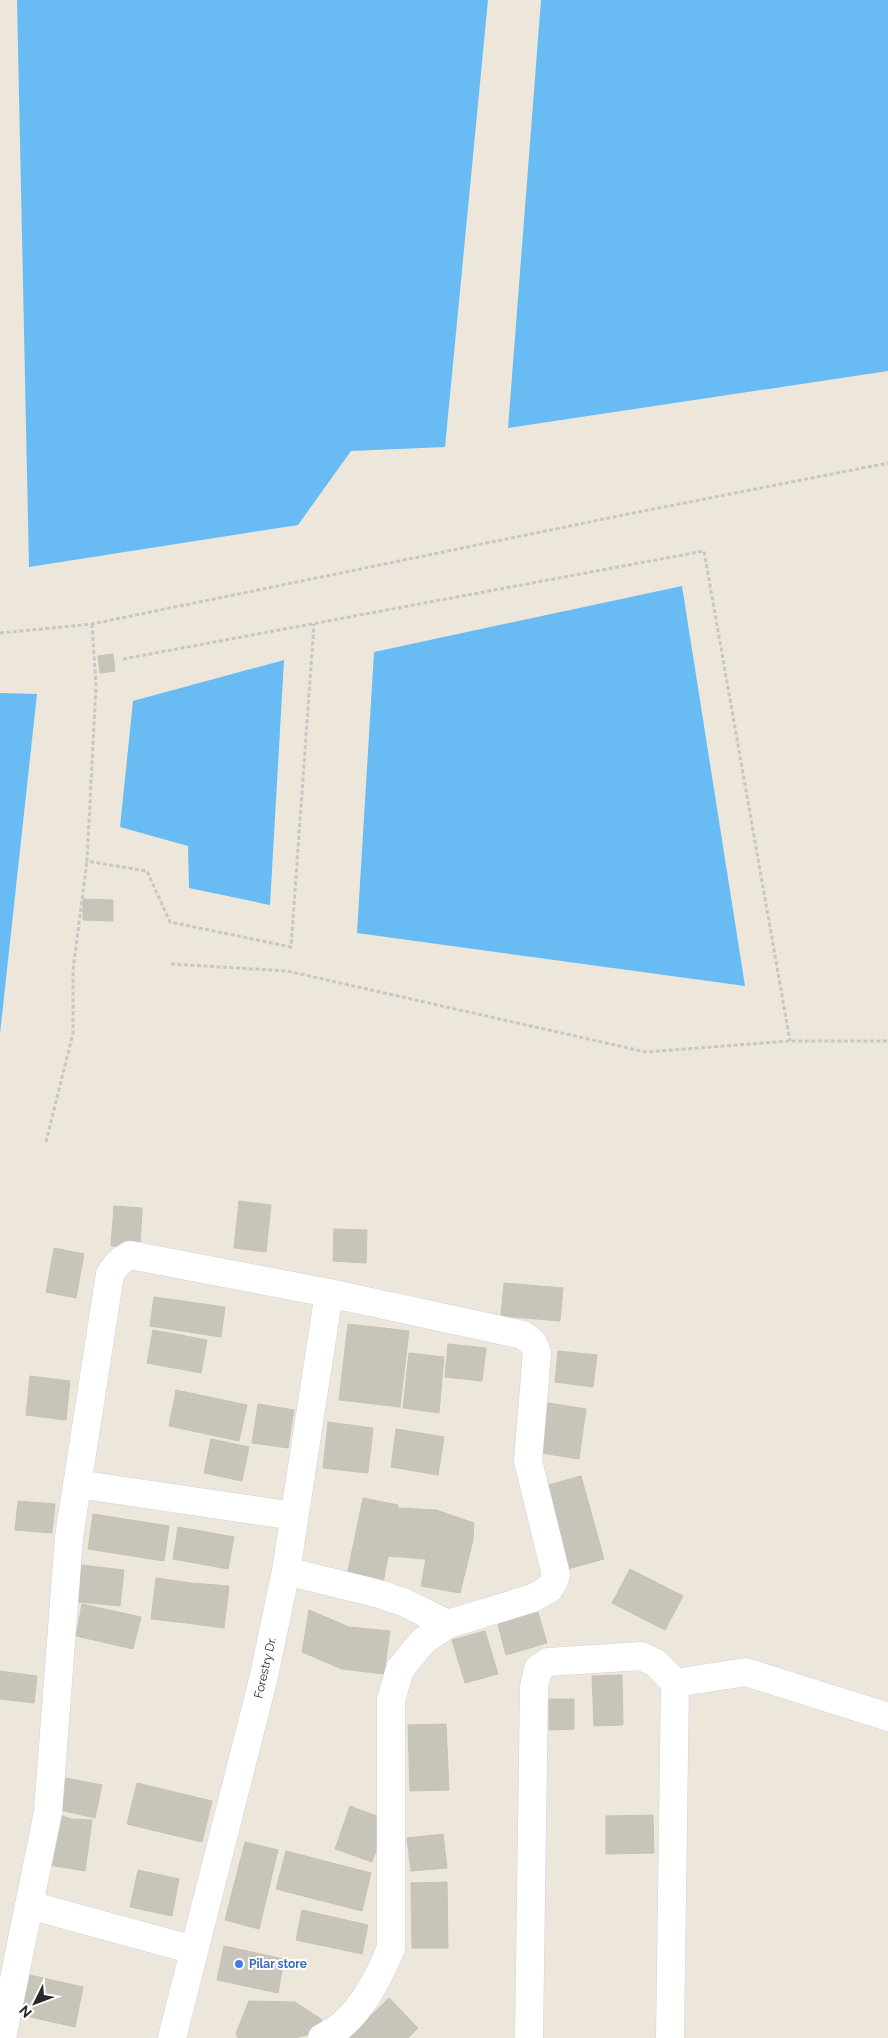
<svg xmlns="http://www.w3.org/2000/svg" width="888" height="2038" font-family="Raleway,sans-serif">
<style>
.water{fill:#69bcf3}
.building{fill:#c7c4ba;stroke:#c7c3b4}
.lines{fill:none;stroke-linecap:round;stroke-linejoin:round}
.minor-casing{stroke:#d0d1e3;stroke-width:29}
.path{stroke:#c7c7c7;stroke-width:3;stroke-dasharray:4 2.5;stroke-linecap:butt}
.minor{stroke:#fff;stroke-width:28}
.shop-dot{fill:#3f7fe0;stroke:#fff;stroke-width:2}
.labels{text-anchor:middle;stroke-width:4;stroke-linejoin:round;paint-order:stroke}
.street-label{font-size:12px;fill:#292929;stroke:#fff}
.shop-label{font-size:12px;font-weight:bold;fill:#366cbe;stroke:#fff;text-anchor:start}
</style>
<rect width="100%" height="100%" fill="#ece7da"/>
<!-- water -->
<path class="water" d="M17,0H488L445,447L351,451L298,525L29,567Z
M541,0H888V371L508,428Z
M682,586L745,986L357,933L374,652Z
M284,660L270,905L189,888L188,846L120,827L133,701Z
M0,693L37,694L0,1034Z"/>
<!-- building -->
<path class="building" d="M113,654L115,671L100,673L98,656Z
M83,899L113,900V921L83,920Z
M239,1201L271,1205L266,1252L234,1248Z
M114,1206L142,1208L140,1248L111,1246Z
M334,1229L367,1230L366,1263L333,1261Z
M54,1248L84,1254L76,1298L46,1292Z
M504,1283L563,1288L560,1321L501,1316Z
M154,1297L225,1307L221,1337L150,1326Z
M348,1324L409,1331L400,1407L339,1400Z
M153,1330L207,1340L201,1373L147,1363Z
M448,1344L486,1348L482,1381L445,1377Z
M558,1351L597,1355L593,1387L555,1382Z
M409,1353L444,1357L439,1413L403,1408Z
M30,1376L70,1381L66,1420L26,1415Z
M176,1390L247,1405L239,1441L169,1426Z
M548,1403L586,1409L579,1459L541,1453Z
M258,1404L294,1410L288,1448L252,1443Z
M328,1422L373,1428L368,1473L323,1468Z
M396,1429L444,1437L438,1475L391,1467Z
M211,1439L249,1447L242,1481L204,1473Z
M581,1476L604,1559L564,1570L541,1487Z
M363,1498L398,1505L383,1583L346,1580Z
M18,1501L55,1504L52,1533L15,1530Z
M397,1508L436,1510L435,1526L426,1559L388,1556Z
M436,1510L474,1523L473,1540L435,1526Z
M93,1514L169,1526L164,1561L88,1549Z
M435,1526L473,1540L460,1593L421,1586L426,1559Z
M178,1527L234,1537L228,1569L173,1559Z
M81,1565L124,1570L120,1606L78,1602Z
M630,1569L683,1596L665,1630L612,1603Z
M156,1578L191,1583L186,1623L151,1619Z
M191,1583L229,1586L224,1628L186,1623Z
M82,1604L141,1617L133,1649L76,1636Z
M536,1606L547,1643L506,1655L496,1617Z
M309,1610L349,1627L342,1669L302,1652Z
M349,1627L390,1631L384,1674L342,1669Z
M485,1631L498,1674L465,1683L452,1640Z
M0,1671L37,1676L34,1703L0,1699Z
M622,1675L623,1725L594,1726L592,1676Z
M549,1699H574V1729L549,1730Z
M446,1724L449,1790L410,1791L408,1725Z
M66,1778L102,1785L95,1818L60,1810Z
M137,1783L212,1801L202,1842L127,1824Z
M350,1806L387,1820L372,1862L335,1849Z
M57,1814L71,1819L92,1820L85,1871L49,1865Z
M653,1815L654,1853L606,1854V1816Z
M443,1834L447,1868L411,1871L407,1838Z
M245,1842L278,1850L259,1929L225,1920Z
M286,1851L371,1873L362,1911L276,1889Z
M138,1870L179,1879L172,1916L130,1907Z
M447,1882L448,1948H412L411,1883Z
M302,1910L368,1925L362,1954L296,1940Z
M224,1946L284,1959L278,1993L217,1980Z
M30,1975L83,1987L75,2027L21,2015Z
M389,1998L418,2028L408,2038H374L361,2025Z
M249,2001L295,2002L321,2019L323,2031L295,2038H238L236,2033Z
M361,2025L374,2038H348Z"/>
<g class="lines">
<defs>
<path id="minor" d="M77,1484L294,1516
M286,1571L379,1594L403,1602L448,1624
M675,1683L746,1672L888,1717
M29,1905L194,1950
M2,2038L48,1812L69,1537L110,1274L119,1262L130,1255L329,1293L523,1335L533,1343L537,1353L528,1461L556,1575L553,1583L549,1589L533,1598L448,1624L423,1641L400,1669L391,1700V1948C380,1975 365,2005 342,2025C336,2030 329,2034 322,2038
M172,2038L263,1680L286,1571L329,1293
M529,2038L534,1687L538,1669L548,1662L641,1656L656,1663L675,1683L670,2038"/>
</defs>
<!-- minor casing -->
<use href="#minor" class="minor-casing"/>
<!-- path -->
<path class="path" d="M92,624L96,685L87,861L147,871L170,922L291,947L314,624
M0,633L92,624L648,510L888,463
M123,659L704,551L790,1041
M171,964L287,971L646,1052L790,1041H888
M46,1142L73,1033V970L87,861"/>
<!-- minor -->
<use href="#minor" class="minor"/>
</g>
<!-- markers -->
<circle class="shop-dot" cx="239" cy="1964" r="5"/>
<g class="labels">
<!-- street labels -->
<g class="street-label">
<text transform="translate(265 1668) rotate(-77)" y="4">Forestry Dr.</text>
</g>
<!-- shop labels -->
<g class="shop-label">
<text x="249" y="1968">Pilar store</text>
</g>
</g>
<!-- north arrow -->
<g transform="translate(35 2003) rotate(228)" stroke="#ffffff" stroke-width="4" paint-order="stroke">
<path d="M0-4L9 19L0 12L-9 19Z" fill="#292929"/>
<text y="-8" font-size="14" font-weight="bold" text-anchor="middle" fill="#292929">N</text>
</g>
</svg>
